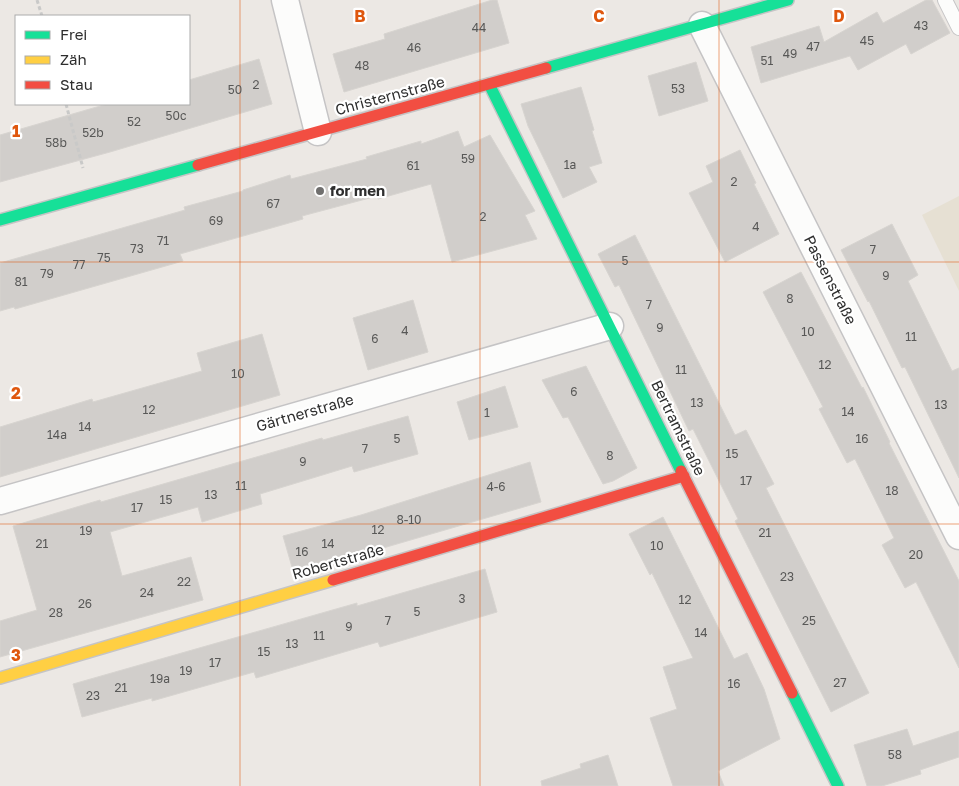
<svg xmlns="http://www.w3.org/2000/svg" width="959" height="786" font-family="'Golos Text',sans-serif">
<style>
.education{fill:#e6e0d3}
.building{fill:#d1cecb;stroke:#d7d4d0}
.lines{fill:none;stroke-linecap:round;stroke-linejoin:round}
.lane-casing{stroke:#c5c4c5;stroke-width:16}
.street-casing{stroke:#c5c4c5;stroke-width:29}
.fast-casing{stroke:#c5c4c5;stroke-width:14}
.slow-casing{stroke:#c5c4c5;stroke-width:14}
.jam-casing{stroke:#c5c4c5;stroke-width:14}
.path{stroke:#c9c9c8;stroke-width:3;stroke-dasharray:4 2.5;stroke-linecap:butt}
.lane{stroke:#fcfcfb;stroke-width:14}
.street{stroke:#fcfcfb;stroke-width:26}
.fast{stroke:#16e098;stroke-width:11}
.slow{stroke:#ffcf43;stroke-width:11}
.jam{stroke:#f24e42;stroke-width:11}
.grid{fill:none;stroke:#df570e;stroke-width:1;stroke-opacity:0.55}
.poi-dot{fill:#706f6e;stroke:#fff;stroke-width:2}
.labels{text-anchor:middle;stroke-width:4.5;stroke-linejoin:round;paint-order:stroke}
.number-label{font-size:12px;fill:#585857}
.street-label{font-size:15px;fill:#2e2e2e;stroke:#fff}
.poi-label{font-size:15px;font-weight:bold;fill:#2e2e2e;stroke:#fff;text-anchor:start}
.grid-label{font-size:16px;text-anchor:middle;font-weight:bold;fill:#df570e;stroke:#fff;stroke-width:4.5;stroke-linejoin:round;paint-order:stroke}
</style>
<rect width="100%" height="100%" fill="#ece8e4"/>
<!-- education -->
<path class="education" d="M959,196V291L922,215Z"/>
<!-- building -->
<path class="building" d="M492,0H497L509,43L344,92L333,54L385,39L384,34Z
M926,0H932L950,33L911,54L906,44L858,70L850,56L761,83L751,47L819,26L824,42L877,12L883,23Z
M259,59L272,104L110,152L0,182V135L107,104H189V80Z
M696,62L708,101L659,116L648,76Z
M581,87L594,130L592,131L602,163L589,167L597,182L563,198L528,126L521,104Z
M458,131L464,147L490,135L535,211L525,215L537,239L452,262L431,184L378,199L377,196L302,216L303,219L180,254L183,261L15,309L14,307L0,311V263L185,210L184,207L243,191V190L290,175L291,179L367,159L366,157L421,141V144Z
M740,150L756,183L754,184L779,234L725,262L689,193L713,182L706,166Z
M892,224L918,275L908,281L952,371L959,368V478L905,367L902,368L869,301L868,302L841,250Z
M635,235L735,435L746,430L774,484L766,488L869,693L831,712L735,521L738,519L693,429L689,431L619,285L615,287L598,254Z
M801,272L862,388L863,387L890,442L889,443L959,581V668L916,582L905,588L882,545L894,538L855,459L847,463L819,409L823,407L763,292Z
M413,300L428,352L368,370L353,318Z
M262,334L280,395L0,477V427L92,399L93,402L202,371L197,353Z
M586,366L637,468L613,481L603,484L568,417L563,418L542,380Z
M505,386L518,427L469,440L457,402Z
M408,416L418,454L354,472L352,466L260,494L262,504L202,522L198,507L110,532L122,576L191,557L203,600L0,657V621L37,610L13,526L100,500L101,502L322,438L323,440Z
M530,462L541,502L294,574L283,536L361,515Z
M663,517L734,659L747,653L764,689L780,739L718,771L724,786H673L650,718L677,709L663,667L693,658L652,573L650,575L629,534Z
M485,569L497,612L380,647L378,642L256,678L254,672L152,701V698L82,717L73,684L357,603V606Z
M907,729L913,746L959,731V757L920,770L921,774L882,786H867L854,745Z
M608,755L618,786H542L541,781L581,768L580,764Z"/>
<g class="lines">
<defs>
<path id="lane" d="M945,0L959,28"/>
<path id="street" d="M285,0L318,132
M702,25L959,536
M0,501L610,326"/>
<path id="fast" d="M546,68L788,0
M489,84L681,471
M0,220L198,165
M792,693L838,786"/>
<path id="slow" d="M0,678L333,580"/>
<path id="jam" d="M198,165L546,68
M681,471L792,693
M333,580L684,476"/>
</defs>
<!-- lane casing -->
<use href="#lane" class="lane-casing"/>
<!-- street casing -->
<use href="#street" class="street-casing"/>
<!-- fast casing -->
<use href="#fast" class="fast-casing"/>
<!-- slow casing -->
<use href="#slow" class="slow-casing"/>
<!-- jam casing -->
<use href="#jam" class="jam-casing"/>
<!-- path -->
<path class="path" d="M37,0L42,16
M66,104L83,168"/>
<!-- lane -->
<use href="#lane" class="lane"/>
<!-- street -->
<use href="#street" class="street"/>
<!-- fast -->
<use href="#fast" class="fast"/>
<!-- slow -->
<use href="#slow" class="slow"/>
<!-- jam -->
<use href="#jam" class="jam"/>
</g>
<!-- grid -->
<path class="grid" d="M240,0V786M480,0V786M719,0V786M0,262H959M0,524H959"/>
<!-- markers -->
<circle class="poi-dot" cx="320" cy="191" r="5"/>
<g class="labels">
<!-- number labels -->
<g class="number-label">
<text x="921" y="30">43</text>
<text x="479" y="32">44</text>
<text x="867" y="45">45</text>
<text x="813" y="51">47</text>
<text x="414" y="52">46</text>
<text x="790" y="58">49</text>
<text x="767" y="65">51</text>
<text x="362" y="70">48</text>
<text x="256" y="89">2</text>
<text x="678" y="93">53</text>
<text x="235" y="94">50</text>
<text x="176" y="120">50c</text>
<text x="134" y="126">52</text>
<text x="93" y="137">52b</text>
<text x="56" y="147">58b</text>
<text x="468" y="163">59</text>
<text x="570" y="169">1a</text>
<text x="413" y="170">61</text>
<text x="734" y="186">2</text>
<text x="273" y="208">67</text>
<text x="483" y="221">2</text>
<text x="216" y="225">69</text>
<text x="756" y="231">4</text>
<text x="163" y="245">71</text>
<text x="137" y="253">73</text>
<text x="873" y="254">7</text>
<text x="104" y="262">75</text>
<text x="625" y="265">5</text>
<text x="79" y="269">77</text>
<text x="47" y="278">79</text>
<text x="886" y="280">9</text>
<text x="21" y="286">81</text>
<text x="790" y="303">8</text>
<text x="649" y="309">7</text>
<text x="660" y="332">9</text>
<text x="405" y="335">4</text>
<text x="808" y="336">10</text>
<text x="911" y="341">11</text>
<text x="375" y="343">6</text>
<text x="825" y="369">12</text>
<text x="681" y="374">11</text>
<text x="238" y="378">10</text>
<text x="574" y="396">6</text>
<text x="697" y="407">13</text>
<text x="941" y="409">13</text>
<text x="149" y="414">12</text>
<text x="848" y="416">14</text>
<text x="487" y="417">1</text>
<text x="85" y="431">14</text>
<text x="57" y="439">14a</text>
<text x="397" y="443">5</text>
<text x="862" y="443">16</text>
<text x="365" y="453">7</text>
<text x="732" y="458">15</text>
<text x="610" y="460">8</text>
<text x="303" y="466">9</text>
<text x="746" y="485">17</text>
<text x="241" y="490">11</text>
<text x="496" y="491">4-6</text>
<text x="892" y="495">18</text>
<text x="211" y="499">13</text>
<text x="166" y="504">15</text>
<text x="137" y="512">17</text>
<text x="409" y="524">8-10</text>
<text x="378" y="534">12</text>
<text x="86" y="535">19</text>
<text x="765" y="537">21</text>
<text x="42" y="548">21</text>
<text x="328" y="548">14</text>
<text x="657" y="550">10</text>
<text x="302" y="556">16</text>
<text x="916" y="559">20</text>
<text x="787" y="581">23</text>
<text x="184" y="586">22</text>
<text x="147" y="597">24</text>
<text x="462" y="603">3</text>
<text x="685" y="604">12</text>
<text x="85" y="608">26</text>
<text x="417" y="616">5</text>
<text x="56" y="617">28</text>
<text x="388" y="625">7</text>
<text x="809" y="625">25</text>
<text x="349" y="631">9</text>
<text x="701" y="637">14</text>
<text x="319" y="640">11</text>
<text x="292" y="648">13</text>
<text x="264" y="656">15</text>
<text x="215" y="667">17</text>
<text x="186" y="675">19</text>
<text x="160" y="683">19a</text>
<text x="840" y="687">27</text>
<text x="734" y="688">16</text>
<text x="121" y="692">21</text>
<text x="93" y="700">23</text>
<text x="895" y="759">58</text>
</g>
<!-- street labels -->
<g class="street-label">
<text transform="translate(390 96) rotate(-15)" y="5">Christernstraße</text>
<text transform="translate(830 280) rotate(63)" y="5">Passenstraße</text>
<text transform="translate(305 413) rotate(-16)" y="5">Gärtnerstraße</text>
<text transform="translate(678 428) rotate(64)" y="5">Bertramstraße</text>
<text transform="translate(338 562) rotate(-16)" y="5">Robertstraße</text>
</g>
<!-- poi labels -->
<g class="poi-label">
<text x="330" y="196">for men</text>
</g>
</g>
<g class="grid-label">
<text x="360" y="22">B</text>
<text x="599" y="22">C</text>
<text x="839" y="22">D</text>
<text x="16" y="137">1</text>
<text x="16" y="399">2</text>
<text x="16" y="661">3</text>
</g>
<!-- legend -->
<rect x="15" y="15" width="175" height="90" fill="#ffffff" stroke="#ababab"/>
<rect x="25" y="31" width="25" height="8" fill="#16e098" stroke="#ababab"/>
<text x="60" y="40" font-size="15" fill="#2e2e2e">Frei</text>
<rect x="25" y="56" width="25" height="8" fill="#ffcf43" stroke="#ababab"/>
<text x="60" y="65" font-size="15" fill="#2e2e2e">Zäh</text>
<rect x="25" y="81" width="25" height="8" fill="#f24e42" stroke="#ababab"/>
<text x="60" y="90" font-size="15" fill="#2e2e2e">Stau</text>
</svg>
